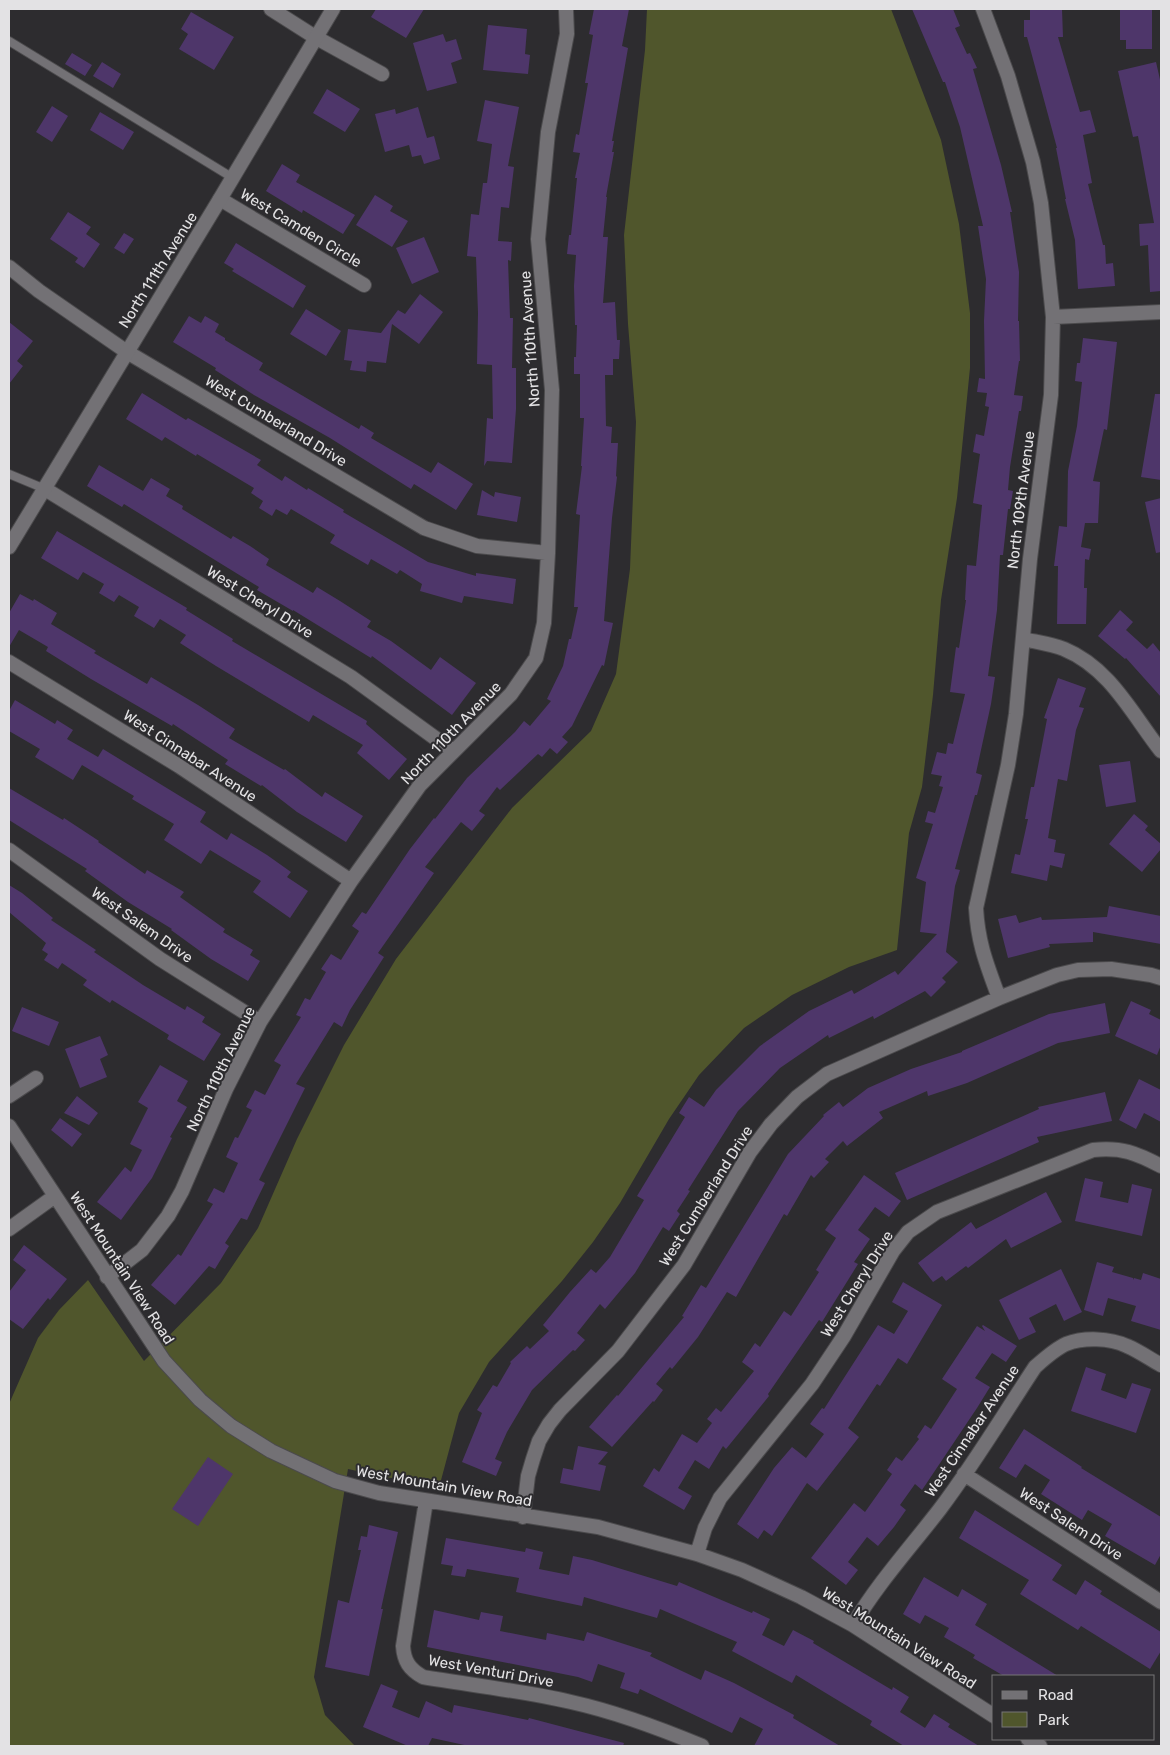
<svg xmlns="http://www.w3.org/2000/svg" width="1170" height="1755" font-family="Rubik,sans-serif">
<style>
.green{fill:#50562c}
.building{fill:#4e366a}
.lines{fill:none;stroke-linecap:round;stroke-linejoin:round}
.service-casing{stroke:#4b4a4c;stroke-width:10}
.minor-casing{stroke:#4b4a4c;stroke-width:16}
.tertiary-casing{stroke:#4b4a4c;stroke-width:16}
.service{stroke:#737175;stroke-width:8}
.minor{stroke:#737175;stroke-width:14}
.tertiary{stroke:#737175;stroke-width:14}
.labels{text-anchor:middle;stroke-width:4;stroke-linejoin:round;paint-order:stroke}
.street-label{font-size:15px;fill:#e3e2e4;stroke:#2d2c2f}
</style>
<rect width="100%" height="100%" fill="#2d2c2f"/>
<!-- green -->
<path class="green" d="M647,9H891L941,140L959,224L970,313V368L957,498L941,600L933,695L922,787L909,833L897,950L849,967L792,995L744,1028L699,1075L669,1119L620,1203L593,1242L562,1281L489,1362L459,1413L440,1484L384,1477L348,1469L314,1677L325,1715L355,1746H9V1404L38,1338L59,1310L88,1280L144,1361L221,1283L258,1228L297,1139L344,1045L396,959L512,808L591,731L616,674L630,569L636,422L628,324L624,235L645,50Z"/>
<!-- building -->
<path class="building" d="M376,9H424L406,38L371,17Z
M594,9H629L622,46L628,48L612,141H614L612,152H614L606,197H607L603,237H608L603,303L615,302L617,340H620L619,359H613V375H605L606,426L612,427L611,443H618L616,476L617,477L612,518L604,621L613,623L604,666L602,665L572,726L562,737L568,742L557,754L550,748L542,757L538,754L500,790L497,787L479,811L485,815L472,831L461,822L425,867L434,873L378,953L384,957L350,1010L342,1027L334,1022L296,1084L305,1088L259,1180L265,1183L247,1220L241,1218L225,1243L229,1246L215,1269L209,1266L175,1305L151,1285L178,1254L181,1256L213,1204L207,1201L214,1188L224,1193L238,1163L226,1157L235,1137L238,1138L252,1110L246,1107L255,1090L265,1095L281,1065L274,1061L301,1017L296,1015L305,998L310,1000L326,972L321,969L331,954L341,960L359,931L352,926L362,912L366,914L410,849L434,818L435,819L467,778L515,732L524,721L530,726L551,701L547,699L563,666L569,639H571L578,607H574L580,515L576,514L582,466H581L584,418H580V374H574V357H576L577,325H575L574,286L576,255L567,254L569,235H571L577,178H575L580,153L573,152L576,134L579,135L588,83H585L593,35L589,34Z
M912,9H953L960,26L955,28L967,54L970,53L977,68L973,69L1001,165L1012,212H1010L1019,272L1018,321H1019L1020,361H1019L1014,395L1023,396L1021,411H1019L1010,467L1008,490L1013,491L1010,509H1008L1003,555H1000L997,610L988,676L995,677L991,704L976,773L982,775L977,795H975L955,869L960,870L955,886L946,952L958,962L942,978L946,982L931,997L925,991L874,1019L873,1016L829,1038L828,1035L780,1068L738,1111L688,1190L690,1191L677,1211L680,1214L669,1231L663,1227L635,1273L605,1309L600,1304L577,1333L585,1340L575,1351L573,1350L532,1390L507,1432L495,1459L502,1462L496,1476L462,1462L482,1413L477,1410L493,1385L497,1387L511,1363L510,1362L527,1346L530,1349L549,1331L543,1325L570,1292L591,1269L596,1273L610,1257L644,1200L637,1196L685,1117L679,1113L689,1097L704,1107L716,1090L760,1046L809,1011L852,990L854,994L895,971L898,975L937,934L920,932L926,882L916,878L933,824L925,822L928,811L935,813L943,787L939,786L942,776L931,774L937,752L946,754L948,743L953,744L965,694L950,692L956,647L959,648L966,600H965L967,565L976,566L982,505L973,503L980,454L973,452L976,434L984,436L989,407L985,406L987,393L977,392L979,378L985,379L984,321L986,279L978,226H983L960,127L945,82H943Z
M1030,9H1062L1063,37H1058L1080,112L1090,110L1096,132L1083,135L1092,183L1088,184L1103,245H1105L1106,264L1113,263L1115,286L1078,289L1075,240L1065,199H1066L1056,148H1057L1027,37H1024V20H1030Z
M1120,9H1152V49H1126V40H1120Z
M191,12L234,37L214,70L179,49L188,34L181,29Z
M488,25L527,29L525,54L530,55L528,74L483,70Z
M443,34L446,42L456,39L462,59L451,63L457,83L427,91L413,43Z
M72,53L92,65L85,76L65,64Z
M102,62L121,74L113,88L93,76Z
M1156,62L1161,84V291L1150,292L1148,245L1140,246L1139,224L1154,223L1138,136L1133,137L1118,71Z
M327,89L360,109L345,132L313,113Z
M485,100L519,107L508,166L514,167L509,208L501,207L498,241L512,242L511,261L508,260L510,318H513L512,368H516V409L512,463L487,461L484,466L487,418L493,419L492,365L477,364L478,313L476,257L467,256L471,214L479,215L483,183H487L492,144L477,141Z
M52,106L68,116L52,142L36,132Z
M418,107L427,138L434,136L440,159L424,164L421,155L412,157L409,145L385,152L375,114L395,109L396,114Z
M100,112L134,132L123,150L90,130Z
M282,164L300,175L296,182L355,215L343,234L303,210L302,213L266,191Z
M375,195L393,206L390,211L408,221L392,247L356,225Z
M68,212L91,227L86,234L100,244L84,268L75,262L78,258L50,239Z
M124,233L134,239L124,254L114,248Z
M424,237L439,272L412,284L396,248Z
M236,243L306,286L293,308L232,271L234,269L224,263Z
M420,294L443,312L419,344L392,324L386,363L367,361L366,372L350,370L352,361L344,360L348,329L381,333L398,310L405,314Z
M306,309L341,331L326,356L290,334Z
M189,316L201,323L205,316L219,324L215,332L225,338V340L263,363L259,370L359,429L361,425L374,433L371,438L431,473L438,462L473,484L456,510L414,484L411,489L330,438L254,395L215,370L216,368L173,342Z
M9,322L33,341L17,361L23,366L9,384Z
M1083,338L1117,342L1107,430L1104,429L1093,481L1100,482L1098,523H1085L1081,547L1091,549L1089,560L1085,559L1084,588H1087L1086,624H1057L1058,566H1054L1059,526L1067,527L1068,471L1077,426L1082,382L1075,381L1077,363H1080Z
M142,393L186,420L188,418L261,460L257,465L282,481L285,476L307,490L308,488L344,510L343,512L428,562L476,576V573L516,579L513,604L464,596L462,603L420,591L422,584L400,570L397,574L371,559L368,565L330,543L335,535L291,509L287,515L276,509L272,516L259,508L263,501L251,493L254,488L197,454L196,456L165,437L162,441L126,419Z
M1155,394H1161V480L1141,477Z
M99,465L143,491L151,478L170,489L166,496L183,506L182,509L231,539L233,536L250,546L269,559L266,565L313,593L317,587L340,601L371,621L367,627L391,641L431,670L440,657L476,683L452,715L372,656L371,658L293,610V611L257,590L259,587L124,504L122,507L87,486Z
M482,490L494,497L495,492L521,497L517,522L477,515Z
M1161,498V552L1156,553L1145,502Z
M57,531L187,608L186,610L233,639L232,641L367,721L366,724L407,759L389,780L357,753L363,745L313,715L309,722L216,666L180,643L186,635L160,619L154,628L134,616L139,607L119,595L114,602L99,593L104,584L83,572L78,580L41,558Z
M20,594L33,601L34,599L57,613L51,624L96,651L94,653L147,684L151,677L198,705L235,729L229,738L284,770L285,769L322,797L325,792L363,816L346,842L297,812L262,785L261,786L225,764L228,760L173,724L172,726L91,679L46,651L48,647L19,630L9,647V613Z
M1120,610L1133,622L1126,630L1147,649L1153,643L1161,653V697L1126,658L1125,659L1098,636Z
M1058,678L1086,688L1079,707L1084,708L1076,730L1067,781L1058,779L1048,838L1056,840L1054,852L1065,854L1062,868L1050,865L1047,881L1011,873L1015,854L1020,855L1028,819H1025L1031,787H1034L1047,719L1044,718Z
M15,700L55,724L57,720L73,730L67,739L98,757L103,749L206,812L200,822L227,840L231,833L267,855L291,872L287,877L308,891L290,918L253,892L261,881L210,850L201,864L164,840L174,824L132,799L134,796L82,765L73,780L35,757L40,749L9,731V711Z
M1130,761L1136,802L1106,807L1099,765Z
M9,788L63,820L64,818L99,841L98,842L145,874L147,870L184,892L180,897L225,929L223,932L253,950L250,955L260,961L248,981L211,959L171,930L172,929L128,902L85,871L87,869L9,820Z
M1134,814L1148,826L1145,830L1161,844V849L1142,872L1109,844Z
M9,885L22,893L53,918L51,920L96,950L94,952L143,985L185,1010L187,1006L205,1017L202,1022L221,1034L204,1061L167,1039L169,1035L112,1000L110,1003L83,985L87,980L62,963L58,969L44,960L48,954L42,950L46,943L9,912Z
M1109,906L1161,916V944L1093,932V942L1049,944L1050,947L1008,958L998,919L1016,915L1019,923L1041,917L1042,920L1107,917Z
M1131,1001L1151,1010L1149,1014L1161,1020V1045L1157,1055L1115,1036Z
M1105,1003L1110,1033L1058,1043L967,1083L928,1096L927,1091L879,1112L883,1118L847,1146L843,1141L825,1159L829,1162L814,1178L811,1175L787,1216L784,1214L736,1297L727,1292L698,1337L672,1369L670,1367L656,1384L663,1390L654,1402L653,1401L612,1447L589,1427L617,1395L618,1396L684,1317L682,1316L701,1285L706,1288L788,1154L824,1116L823,1115L839,1102L843,1107L868,1088L911,1069L962,1052V1051L1049,1014Z
M22,1007L59,1022L49,1046L12,1031Z
M100,1036L108,1055L100,1059L107,1077L80,1088L65,1049Z
M160,1065L188,1081L177,1101L187,1107L170,1137L172,1138L152,1178L121,1220L97,1202L125,1167L131,1172L142,1150L130,1144L148,1108L138,1102Z
M1139,1079L1161,1090V1122L1144,1113L1136,1129L1119,1120Z
M1105,1092L1112,1121L1037,1137L1039,1142L907,1200L895,1173L1039,1109L1038,1107Z
M77,1096L98,1113L89,1125L64,1113Z
M60,1118L82,1134L72,1147L51,1130Z
M864,1175L901,1201L889,1217L875,1207L858,1230L870,1239L854,1262L858,1264L822,1322L819,1320L768,1394L769,1396L726,1449L723,1446L709,1469L695,1460L678,1488L692,1496L684,1510L643,1486L654,1468L659,1472L682,1434L697,1443L712,1423L707,1419L716,1408L721,1412L754,1371L742,1362L755,1343L760,1347L784,1311L791,1316L819,1272L816,1270L836,1238L825,1230Z
M1085,1178L1103,1182L1100,1197L1128,1203L1132,1184L1152,1189L1142,1236L1075,1221Z
M1046,1192L1062,1222L1011,1248L1006,1239L968,1268L966,1266L946,1281L942,1276L933,1282L918,1263L971,1222L976,1229Z
M24,1245L67,1279L50,1300L48,1298L23,1329L9,1319V1292L26,1270L13,1260Z
M1097,1262L1114,1267L1112,1272L1133,1278V1280L1134,1278L1141,1280L1143,1273L1161,1279V1330L1131,1321L1136,1306L1108,1298L1103,1316L1084,1310Z
M1061,1269L1082,1312L1064,1321L1056,1304L1029,1318L1036,1332L1019,1340L999,1300Z
M903,1282L942,1305L907,1364L898,1358L880,1386L877,1384L848,1428L859,1437L817,1491L807,1483L772,1536L764,1530L758,1539L737,1524L774,1468L792,1447L806,1458L824,1434L810,1424L822,1408L824,1409L878,1325L894,1334L908,1311L892,1302Z
M983,1325L1017,1346L1006,1362L992,1353L975,1378L990,1387L977,1408L922,1490L915,1484L900,1505L906,1510L894,1527L878,1546L867,1537L848,1562L858,1570L846,1585L811,1558L854,1503L865,1512L892,1474L887,1470L896,1457L902,1461L919,1439L917,1437L925,1425L931,1429L957,1389L942,1379L977,1326L985,1331L982,1326Z
M1086,1367L1106,1374L1101,1390L1126,1399L1132,1383L1151,1389L1136,1433L1071,1411Z
M1024,1429L1082,1467L1081,1468L1161,1517V1554L1155,1565L1105,1536L1112,1524L1088,1510L1082,1520L1041,1494L1050,1480L1025,1464L1016,1478L999,1468Z
M578,1446L608,1452L598,1464L606,1466L600,1491L560,1483L563,1468L573,1470Z
M208,1457L233,1474L198,1526L172,1509Z
M975,1510L1062,1565L1052,1580L1076,1595L1085,1580L1102,1591L1100,1594L1161,1632V1651L1150,1669L1081,1626L1078,1630L1020,1594L1029,1580L959,1538Z
M369,1525L398,1532L381,1609H383L369,1676L325,1667L338,1600L349,1603L361,1550H358L361,1536L367,1537Z
M446,1538L525,1552L526,1548L543,1552L539,1569L569,1575L573,1556L592,1560L677,1586L679,1582L752,1613L753,1611L770,1619L762,1635L784,1646L793,1630L814,1641L813,1643L892,1690L893,1687L909,1697L900,1712L925,1728L934,1714L950,1724L948,1727L979,1746H904L870,1725L872,1721L796,1675L792,1683L732,1651L737,1642L660,1609L657,1618L584,1597L582,1606L516,1592L519,1578L467,1569L465,1577L451,1575L453,1566L441,1564Z
M924,1577L958,1597L962,1589L987,1604L975,1625L1058,1676H1004L973,1658L975,1655L944,1637L949,1628L925,1615L920,1624L903,1614Z
M434,1610L479,1620L481,1612L503,1616L500,1631L546,1640L547,1633L584,1641L587,1632L652,1653L650,1656L701,1680L705,1670L734,1683L794,1715L793,1718L840,1746H754L763,1729L740,1717L732,1733L640,1689L638,1694L620,1688L625,1673L598,1664L592,1682L578,1677L427,1647Z
M381,1684L398,1691L392,1707L419,1718L426,1701L452,1713L454,1705L528,1720L529,1718L624,1743L623,1746H469L432,1738L428,1746H408L363,1727Z"/>
<g class="lines">
<defs>
<path id="service" d="M9,41L233,178
M9,474L45,489"/>
<path id="minor" d="M271,9L315,37L382,74
M983,9L1008,76L1033,162L1041,203L1053,317L1051,395L1030,559L1016,714L1008,765L976,908C978,944 987,965 999,998
M220,199L364,285
M9,267L39,291L127,352L424,528L477,546L548,553
M1053,317L1161,312
M45,489L351,677L453,751
M1023,639C1036,642 1051,644 1064,649C1110,668 1132,714 1161,751
M9,662L179,766L351,881
M9,850L160,959L260,1022
M9,1096L36,1078
M9,1126L164,1361L200,1400L231,1426L271,1451L335,1481L379,1493L598,1527L697,1554L742,1570L801,1597L853,1625L994,1716
M9,1229L55,1196
M107,1277L142,1250L168,1216L182,1191L226,1089L260,1022L351,881L420,785L511,694L536,658L544,623L548,553L552,390L538,239L548,132L567,34L566,9
M964,1474L1161,1602
M426,1501L403,1646C404,1661 409,1669 423,1677C471,1685 523,1691 571,1702C616,1712 659,1728 702,1746
M523,1517L528,1476L533,1459L539,1441L549,1424L560,1410L618,1351L684,1265L750,1152L771,1124L797,1097L827,1074L999,998L1057,975L1078,970L1111,969L1151,975L1161,978
M697,1554L705,1528L720,1498L812,1384L844,1336L893,1251L908,1232L937,1212L1093,1150C1122,1147 1136,1153 1161,1166
M853,1625C878,1583 910,1548 940,1509C974,1464 1004,1414 1035,1367C1044,1359 1055,1349 1066,1344C1084,1337 1110,1338 1127,1346C1139,1351 1150,1359 1161,1365
M1028,1739L1040,1746"/>
<path id="tertiary" d="M9,547L220,199L333,9"/>
</defs>
<!-- service casing -->
<use href="#service" class="service-casing"/>
<!-- minor casing -->
<use href="#minor" class="minor-casing"/>
<!-- tertiary casing -->
<use href="#tertiary" class="tertiary-casing"/>
<!-- service -->
<use href="#service" class="service"/>
<!-- minor -->
<use href="#minor" class="minor"/>
<!-- tertiary -->
<use href="#tertiary" class="tertiary"/>
</g>
<g class="labels">
<!-- street labels -->
<g class="street-label">
<text transform="translate(301 228) rotate(31)" y="5">West Camden Circle</text>
<text transform="translate(158 270) rotate(-58)" y="5">North 111th Avenue</text>
<text transform="translate(530 339) rotate(-94)" y="5">North 110th Avenue</text>
<text transform="translate(276 421) rotate(31)" y="5">West Cumberland Drive</text>
<text transform="translate(1021 500) rotate(-83)" y="5">North 109th Avenue</text>
<text transform="translate(260 602) rotate(32)" y="5">West Cheryl Drive</text>
<text transform="translate(451 733) rotate(-46)" y="5">North 110th Avenue</text>
<text transform="translate(190 756) rotate(33)" y="5">West Cinnabar Avenue</text>
<text transform="translate(142 925) rotate(35)" y="5">West Salem Drive</text>
<text transform="translate(221 1069) rotate(-64)" y="5">North 110th Avenue</text>
<text transform="translate(706 1196) rotate(-58)" y="5">West Cumberland Drive</text>
<text transform="translate(122 1268) rotate(57)" y="5">West Mountain View Road</text>
<text transform="translate(857 1284) rotate(-58)" y="5">West Cheryl Drive</text>
<text transform="translate(972 1431) rotate(-56)" y="5">West Cinnabar Avenue</text>
<text transform="translate(444 1486) rotate(10)" y="5">West Mountain View Road</text>
<text transform="translate(1071 1524) rotate(33)" y="5">West Salem Drive</text>
<text transform="translate(899 1638) rotate(32)" y="5">West Mountain View Road</text>
<text transform="translate(491 1671) rotate(10)" y="5">West Venturi Drive</text>
</g>
</g>
<!-- border -->
<rect width="1170" height="1755" fill="none" stroke="#e3e2e4" stroke-width="20"/>
<!-- legend -->
<rect x="992" y="1675" width="162" height="65" fill="#2d2c2f" stroke="#767577"/>
<rect x="1002" y="1691" width="25" height="8" fill="#737175" stroke="#767577"/>
<text x="1038" y="1700" font-size="15" fill="#e3e2e4">Road</text>
<rect x="1002" y="1712" width="25" height="15" fill="#50562c" stroke="#767577"/>
<text x="1038" y="1725" font-size="15" fill="#e3e2e4">Park</text>
</svg>
